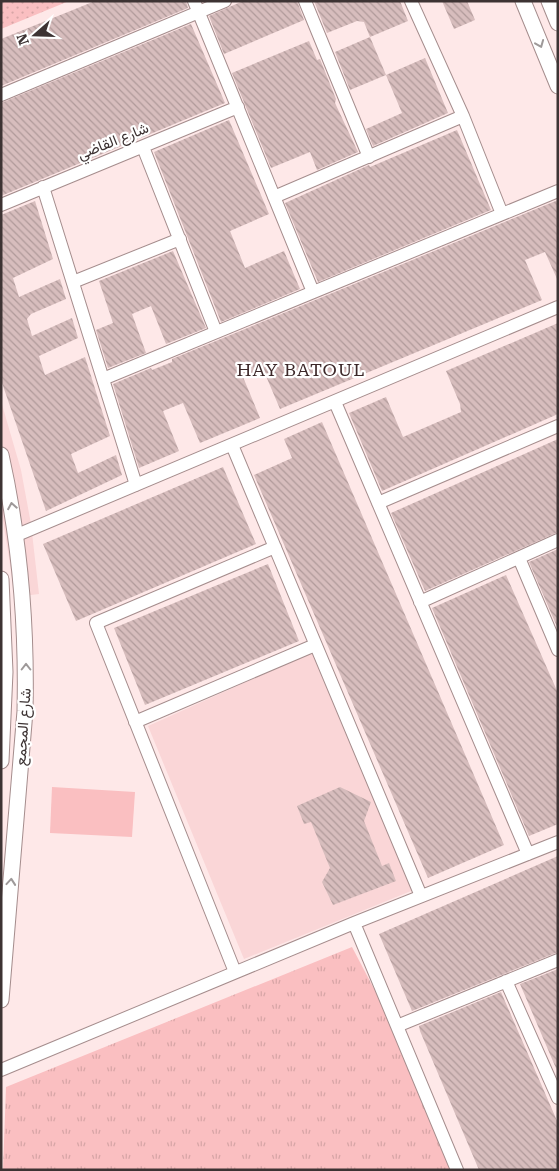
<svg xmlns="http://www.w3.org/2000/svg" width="559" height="1171" font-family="'Roboto Serif',Vazirmatn,serif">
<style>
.built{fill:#fad6d7}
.grass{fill:url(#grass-tufts)}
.park{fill:url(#park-dots)}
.garden{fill:#fabfc1}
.building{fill:url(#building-back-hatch)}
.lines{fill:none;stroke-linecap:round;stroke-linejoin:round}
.minor-casing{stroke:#a58d8d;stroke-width:14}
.tertiary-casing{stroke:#a58d8d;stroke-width:17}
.minor{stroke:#fff;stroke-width:12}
.tertiary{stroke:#fff;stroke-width:15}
.oneway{stroke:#9e9999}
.labels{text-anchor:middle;stroke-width:4.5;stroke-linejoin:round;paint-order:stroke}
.street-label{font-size:15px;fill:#3d3333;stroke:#fff}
.quarter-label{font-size:18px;letter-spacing:1px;fill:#3c2829;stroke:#fff}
</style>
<defs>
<pattern id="grass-tufts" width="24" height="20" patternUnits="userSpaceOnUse" patternTransform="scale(1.25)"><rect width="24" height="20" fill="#fabfc1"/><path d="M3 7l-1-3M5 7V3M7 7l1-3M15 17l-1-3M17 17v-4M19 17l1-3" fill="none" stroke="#d7a5a6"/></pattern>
<pattern id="park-dots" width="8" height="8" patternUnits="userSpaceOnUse" patternTransform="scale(1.25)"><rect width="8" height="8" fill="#fabfc1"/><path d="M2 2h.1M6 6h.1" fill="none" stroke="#d7a5a6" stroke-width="1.8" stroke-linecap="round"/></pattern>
<pattern id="building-back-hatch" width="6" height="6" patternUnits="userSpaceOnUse" patternTransform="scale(1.25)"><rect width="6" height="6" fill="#d7bdbd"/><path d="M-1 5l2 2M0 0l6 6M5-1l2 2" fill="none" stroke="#b09a9a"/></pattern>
</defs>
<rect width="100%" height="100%" fill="#fee8e8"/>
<!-- built -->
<path class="built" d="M1,401L21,470L31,524L39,594L15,597L1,507Z
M315,651L416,889L244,959L148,726Z"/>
<!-- grass -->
<path class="grass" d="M352,947L382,1004L453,1170H3L6,1087Z"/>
<!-- park -->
<path class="park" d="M1,1H69L1,29Z"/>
<!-- garden -->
<path class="garden" d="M52,787L135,792L132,837L50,833Z"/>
<!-- building -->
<path class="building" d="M95,1H186L188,8L1,86V39Z
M243,1H297L304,20L224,54L209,16Z
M314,1H400L408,21L370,37L364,22L357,21L327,33Z
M442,1H467L475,20L454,29Z
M191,24L225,103L1,196V103Z
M370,37L386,75L350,90L335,52Z
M309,41L317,60L320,59L336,99L335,103L358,152L317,170L310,152L271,168L232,73Z
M425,58L448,113L373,146L366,129L402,113L386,75Z
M229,120L269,214L230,231L245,268L284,251L300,289L221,322L154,152Z
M457,130L491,210L318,282L285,203L369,165L370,167Z
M558,200V281L545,252L525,260L542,300L280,409L263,369L243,377L260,418L200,443L183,403L163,411L179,451L139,468L113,384L151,368L152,370L172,362V359Z
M35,201L53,259L13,278L19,297L60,279L66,299L31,314L27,319L32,336L72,318L78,338L39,356L41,363L45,375L85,357L110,436L71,454L78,473L116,455L122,475L46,511L1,380V215Z
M173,251L206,328L166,344L151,306L132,314L146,353L108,368L96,330L113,323L99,281Z
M558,323V414L382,491L349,413L386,397L403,437L461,412L460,404L446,371Z
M322,422L504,845L428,878L254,475L292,458L284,439Z
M558,439V532L425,591L391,513Z
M223,467L256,544L76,621L43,544Z
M558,549V629L529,562Z
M268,564L299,641L145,705L114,628Z
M506,575L558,693V824L529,836L432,608Z
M340,787L371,802L364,821L382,866L389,863L396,881L333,905L322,882L330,868L311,822L304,824L297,806Z
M558,856V952L412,1011L379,934Z
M558,969V1073L520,984Z
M501,992L558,1123V1170H479L420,1031L419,1026Z"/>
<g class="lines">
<defs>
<path id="minor" d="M194,1L313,292
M305,1L369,157
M411,1L463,116L502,214
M1,95L225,1
M143,147L216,332
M43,187L136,485
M274,197L463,116
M1,205L238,107
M73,282L180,239
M103,379L558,191
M335,402L528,854
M232,445L421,896
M378,503L558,426
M17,535L558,307
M519,558L558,650
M420,602L558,540
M135,722L315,645
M354,923L457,1170
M235,972L96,623L275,547
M506,981L558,1098
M397,1026L558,960
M1,1070L354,923L558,842"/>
<path id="tertiary" d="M523,1L558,86
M549,1L558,23
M1,455C20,540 27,624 25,711L1,1000
M1,579L5,672L1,761"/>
</defs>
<!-- minor casing -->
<use href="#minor" class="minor-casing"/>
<!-- tertiary casing -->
<use href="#tertiary" class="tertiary-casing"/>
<!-- minor -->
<use href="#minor" class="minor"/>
<!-- tertiary -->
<use href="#tertiary" class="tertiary"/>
</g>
<!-- one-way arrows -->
<defs><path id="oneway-chevron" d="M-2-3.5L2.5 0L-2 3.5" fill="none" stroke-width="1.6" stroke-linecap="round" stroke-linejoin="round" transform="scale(1.25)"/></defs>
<g class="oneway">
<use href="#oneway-chevron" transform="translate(540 44) rotate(68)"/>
<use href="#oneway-chevron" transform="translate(12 506) rotate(-100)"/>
<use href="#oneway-chevron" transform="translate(26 667) rotate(-90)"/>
<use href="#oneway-chevron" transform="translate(11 882) rotate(-85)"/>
</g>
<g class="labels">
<!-- street labels -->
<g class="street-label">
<text transform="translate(113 141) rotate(-22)" y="5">شارع القاضي</text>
<text transform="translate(23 727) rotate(-86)" y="5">شارع المجمع</text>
</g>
<!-- quarter labels -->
<g class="quarter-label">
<text x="301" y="376">HAY BATOUL</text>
</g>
</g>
<!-- border -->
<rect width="559" height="1171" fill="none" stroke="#3d3333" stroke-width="5"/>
<!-- north arrow -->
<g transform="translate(35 35) rotate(250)" stroke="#ffffff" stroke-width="4" paint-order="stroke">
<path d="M0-4L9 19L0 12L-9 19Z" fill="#3d3333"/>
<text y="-8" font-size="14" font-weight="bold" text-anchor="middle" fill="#3d3333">N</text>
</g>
</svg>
